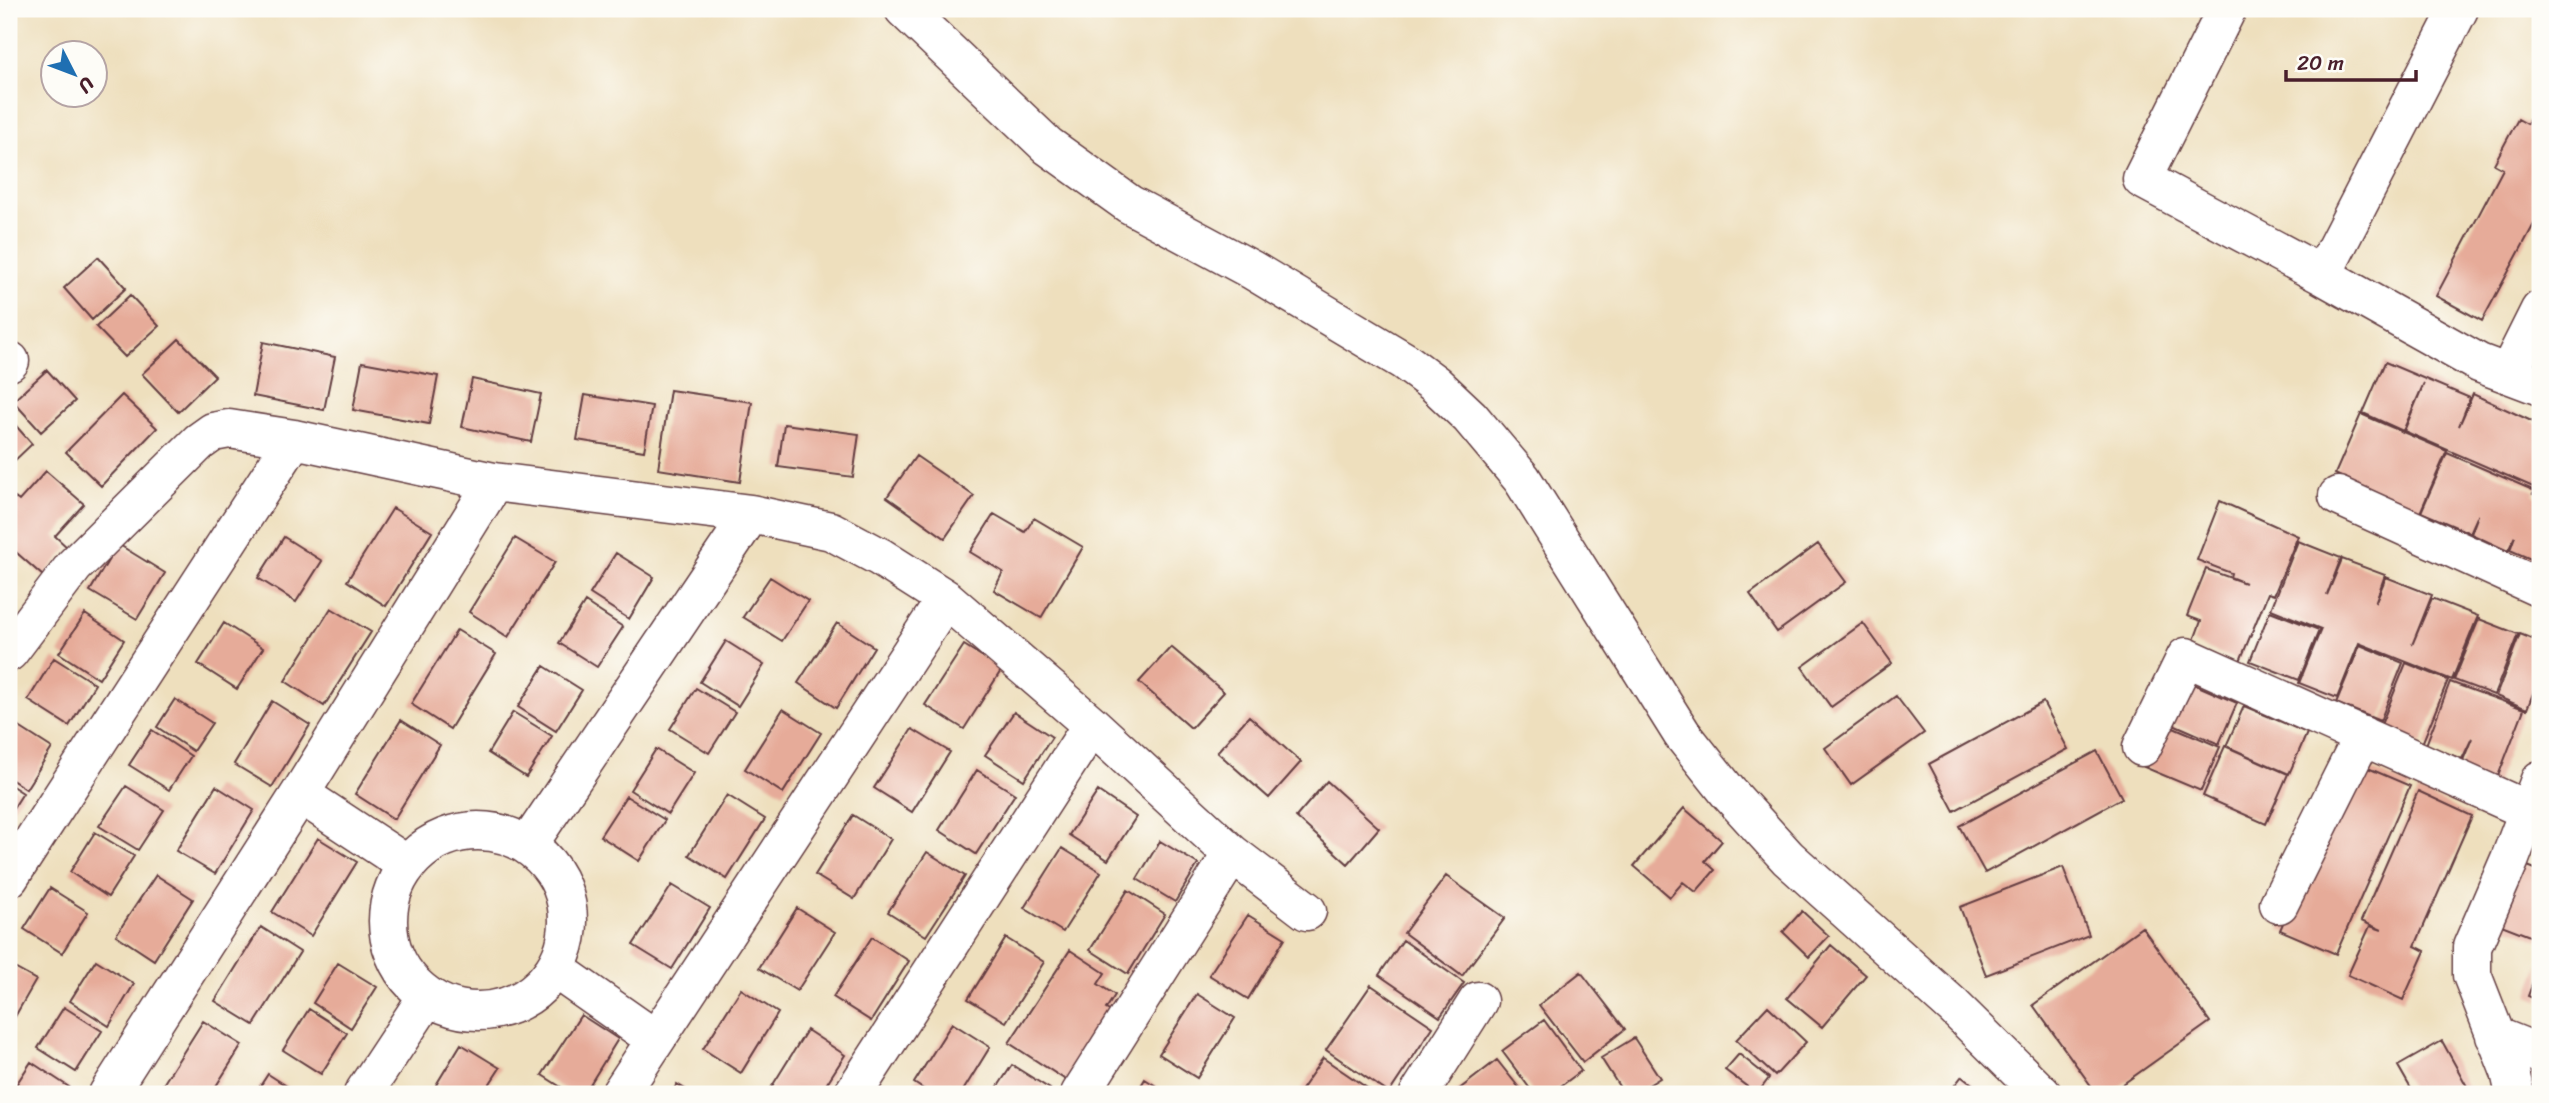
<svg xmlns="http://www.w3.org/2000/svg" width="2549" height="1103" font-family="Sriracha,sans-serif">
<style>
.building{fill:#e6ab99}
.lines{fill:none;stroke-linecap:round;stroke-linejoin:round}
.minor-casing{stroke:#633c41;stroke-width:41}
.minor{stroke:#fff;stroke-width:38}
</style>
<rect width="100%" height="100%" fill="#fdfcf7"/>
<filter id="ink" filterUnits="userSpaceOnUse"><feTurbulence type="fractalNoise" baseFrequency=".0143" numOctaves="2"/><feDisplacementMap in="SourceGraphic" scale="14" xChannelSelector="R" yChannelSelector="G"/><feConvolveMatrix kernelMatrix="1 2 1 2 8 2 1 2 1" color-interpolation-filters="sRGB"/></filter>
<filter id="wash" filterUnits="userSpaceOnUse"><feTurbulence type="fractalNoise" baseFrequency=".00686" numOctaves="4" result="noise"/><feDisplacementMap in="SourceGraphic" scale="28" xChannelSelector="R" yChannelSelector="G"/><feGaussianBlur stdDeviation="1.57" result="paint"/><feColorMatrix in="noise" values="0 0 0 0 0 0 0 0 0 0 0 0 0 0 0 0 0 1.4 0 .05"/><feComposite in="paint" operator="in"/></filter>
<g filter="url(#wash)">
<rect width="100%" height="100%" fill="#eedfbd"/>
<g id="blocks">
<!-- building -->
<path class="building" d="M2540,100V213L2482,321L2436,296L2503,169L2494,164L2518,119L2527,124Z
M98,257L126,288L92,320L64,288Z
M130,295L159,326L125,357L96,327Z
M179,339L215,376L178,412L142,374Z
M263,342L335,357L324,410L253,396Z
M362,362L438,376L429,424L353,410Z
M2385,362L2470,398L2459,426L2473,394L2540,425V490L2404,431L2424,383L2403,431L2363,413Z
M47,370L75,401L41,432L13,401Z
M472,379L541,394L531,442L462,427Z
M670,390L752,402L740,482L658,469Z
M122,395L157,428L101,486L66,452Z
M585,395L652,406L644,451L577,440Z
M2361,414L2447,451L2419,515L2335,474Z
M9,418L32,444L9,466Z
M784,424L859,434L853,477L778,467Z
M2447,453L2535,491L2533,494L2540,497V563L2510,550L2515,536L2508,551L2471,534L2478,515L2470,533L2421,512Z
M916,456L974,496L945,538L887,497Z
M46,471L84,504L55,536L68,548L43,576L9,546V493L19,501Z
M2220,501L2298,536L2274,595L2268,593L2240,661L2193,643L2201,621L2187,616L2206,569L2245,583L2230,577L2231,573L2197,560Z
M393,508L432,532L386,606L347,581Z
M994,514L1025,532L1034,518L1083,547L1041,618L994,590L1003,572L970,552Z
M284,537L322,561L296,602L258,578Z
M515,538L555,562L508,637L469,612Z
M2298,541L2341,558L2327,595L2342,559L2385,575L2375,603L2386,577L2432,595L2412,645L2432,598L2478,616L2452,680L2359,643L2337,698L2299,683L2321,629L2271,609Z
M118,544L165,573L137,619L90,591Z
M1818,544L1846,582L1777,632L1750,594Z
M616,553L654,577L629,619L590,594Z
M770,577L808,601L782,641L743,617Z
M585,602L623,627L597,667L559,643Z
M331,608L371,632L324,706L285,681Z
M2270,611L2319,630L2299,680L2250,661Z
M85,614L124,640L99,679L59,653Z
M2479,619L2518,634L2494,695L2454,680Z
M224,623L263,648L237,689L198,664Z
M837,623L874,647L836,708L798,683Z
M1863,623L1892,663L1831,707L1802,667Z
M457,630L496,654L450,729L411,704Z
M2520,634L2540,642V675L2527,709L2496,696Z
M726,641L764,665L738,706L700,682Z
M964,645L1002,669L964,729L925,705Z
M2360,645L2403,663L2380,721L2336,703Z
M1171,647L1224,692L1191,728L1139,682Z
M54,658L95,684L69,726L28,700Z
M2406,663L2448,680L2422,744L2380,727Z
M544,666L582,690L556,731L518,707Z
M2182,679L2237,703L2219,744L2164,720Z
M2450,682L2524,709L2495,784L2459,770L2472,738L2462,759L2426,745Z
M696,688L735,712L709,753L670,729Z
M1896,696L1924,733L1851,785L1825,748Z
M175,699L212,723L193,751L157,727Z
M272,701L310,725L272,787L234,764Z
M2043,702L2068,749L1954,811L1929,764Z
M2244,706L2307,733L2289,774L2226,746Z
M783,709L821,733L783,793L745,769Z
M513,712L552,736L526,777L488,753Z
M1014,712L1052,737L1024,780L985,755Z
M1249,716L1301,762L1269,798L1217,752Z
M401,720L440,745L394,819L355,794Z
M13,723L52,748L26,789L9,778V731Z
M2164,723L2220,747L2201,791L2144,767Z
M912,729L950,752L912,812L874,788Z
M152,730L191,756L169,790L129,765Z
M2225,746L2288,774L2266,824L2203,796Z
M656,749L694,773L668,814L630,790Z
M2097,751L2122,798L1985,873L1959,826Z
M2354,762L2410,786L2336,954L2280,930Z
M977,770L1015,794L976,854L939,830Z
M1327,781L1379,828L1348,864L1296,817Z
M9,784L23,793L9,815Z
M126,786L164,810L138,850L99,826Z
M216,786L254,810L215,874L176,851Z
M1098,791L1136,817L1108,860L1069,835Z
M2418,791L2472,816L2415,946L2425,951L2403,1000L2348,975L2370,926L2382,930L2361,921Z
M727,795L765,819L727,879L689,855Z
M626,796L665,820L639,861L600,836Z
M1684,808L1722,841L1705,861L1715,870L1696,892L1683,882L1670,897L1634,866Z
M853,815L891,839L854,899L815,875Z
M95,832L134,856L108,897L70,872Z
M318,838L357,862L311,936L272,912Z
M1160,841L1198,864L1175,902L1137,879Z
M1062,848L1101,872L1063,932L1024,908Z
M927,852L965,876L926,936L888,912Z
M2515,861L2540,871V940L2491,921Z
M2063,867L2089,935L1986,975L1960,907Z
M156,875L193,899L154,960L116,935Z
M1446,876L1505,918L1462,976L1404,933Z
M672,885L710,908L672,969L633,945Z
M50,888L88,912L62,953L24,929Z
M1128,890L1165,914L1128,974L1090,950Z
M797,908L835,932L797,991L759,968Z
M1802,911L1829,936L1809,957L1783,932Z
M1248,915L1285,938L1248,999L1209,975Z
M261,927L300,952L254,1025L215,1001Z
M2142,927L2210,1022L2109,1094H2097L2033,1005Z
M872,937L909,961L871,1021L833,997Z
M1006,938L1044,962L1006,1022L968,999Z
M1403,940L1464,983L1440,1017L1379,975Z
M1831,945L1866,975L1822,1027L1787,998Z
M1070,950L1105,973L1098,984L1115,995L1106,1009L1116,1015L1072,1084L1009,1043Z
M96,960L134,984L109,1026L70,1001Z
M338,963L377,987L351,1028L313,1003Z
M2540,964V1001L2528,996Z
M9,965L36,980L9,1027Z
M1581,972L1625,1029L1583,1062L1539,1005Z
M1371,985L1433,1027L1389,1093L1326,1050Z
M741,989L778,1013L741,1073L703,1049Z
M1197,994L1235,1018L1197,1078L1159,1054Z
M1768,1006L1806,1042L1775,1076L1736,1040Z
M64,1007L102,1031L76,1072L38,1048Z
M309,1009L347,1033L321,1074L283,1050Z
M581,1015L618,1039L584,1094H572L542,1075Z
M1544,1020L1581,1071L1550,1094H1534L1502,1051Z
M203,1021L242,1045L211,1094H157Z
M952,1023L990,1047L961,1094H931L914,1083Z
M807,1030L845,1055L820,1094H775L769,1091Z
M1634,1038L1660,1078L1634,1094H1624L1601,1058Z
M2442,1041L2469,1090L2461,1094H2414L2398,1066Z
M461,1044L500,1068L483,1094H451L436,1085Z
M1739,1054L1769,1078L1757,1094L1725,1070Z
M1323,1058L1376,1094H1298Z
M1497,1060L1524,1094H1453Z
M31,1062L69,1087L64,1094H10Z
M1012,1065L1050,1089L1046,1094H993Z
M268,1074L299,1094H255Z
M1962,1076L1985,1094H1948Z
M1145,1079L1169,1094H1136Z
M677,1084L693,1094H671Z"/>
</g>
</g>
<g filter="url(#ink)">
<use href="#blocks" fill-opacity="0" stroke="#633c41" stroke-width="2"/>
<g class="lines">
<defs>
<path id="minor" d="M904,9L1048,146L1129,204L1252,270L1404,361L1435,384L1470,417L1522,479L1682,734L1728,792L1788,858L1953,1006L2042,1094
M2227,9L2142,179L2322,275
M2459,9L2322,275L2479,363L2540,386
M9,362L10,361
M2508,374L2540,310
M2338,496L2540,588
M9,652L74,566L199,442L213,432L229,429L294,439L494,482L751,514L831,531L880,557L946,599L1092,725L1232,854L1307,911
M2142,747L2186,657L2540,816
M300,794L406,864
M388 921a90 90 0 1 1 180 0a90 90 0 1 1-180 0Z
M528,845L751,514
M9,878L294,439
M2279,904L2363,736
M555,969L655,1039
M2495,1036L2540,1054
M108,1094L300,794L494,482
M363,1094L427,997
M620,1094L946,599
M853,1094L1092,725
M1080,1094L1232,854
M1419,1094L1478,1001
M2515,1094L2510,1072L2472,975V947L2510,859L2540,780"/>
</defs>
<!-- minor casing -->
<use href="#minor" class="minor-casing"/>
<!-- minor -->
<use href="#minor" class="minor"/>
</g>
</g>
<!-- margin -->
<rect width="2549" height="1103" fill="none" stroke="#fdfcf7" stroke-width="35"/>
<!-- north arrow -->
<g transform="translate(74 74) rotate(132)"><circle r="33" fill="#fdfcf7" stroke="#b5a4a5" stroke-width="2"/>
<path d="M0-5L12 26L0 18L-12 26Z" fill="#1f6fb2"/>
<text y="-10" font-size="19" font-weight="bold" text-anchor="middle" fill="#4a1f2b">U</text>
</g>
<!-- scale -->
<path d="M2286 70v10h130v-10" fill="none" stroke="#4a1f2b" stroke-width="3.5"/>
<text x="2297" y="70" font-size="21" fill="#4a1f2b" stroke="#fdfcf7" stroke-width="5" paint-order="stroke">20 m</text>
</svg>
